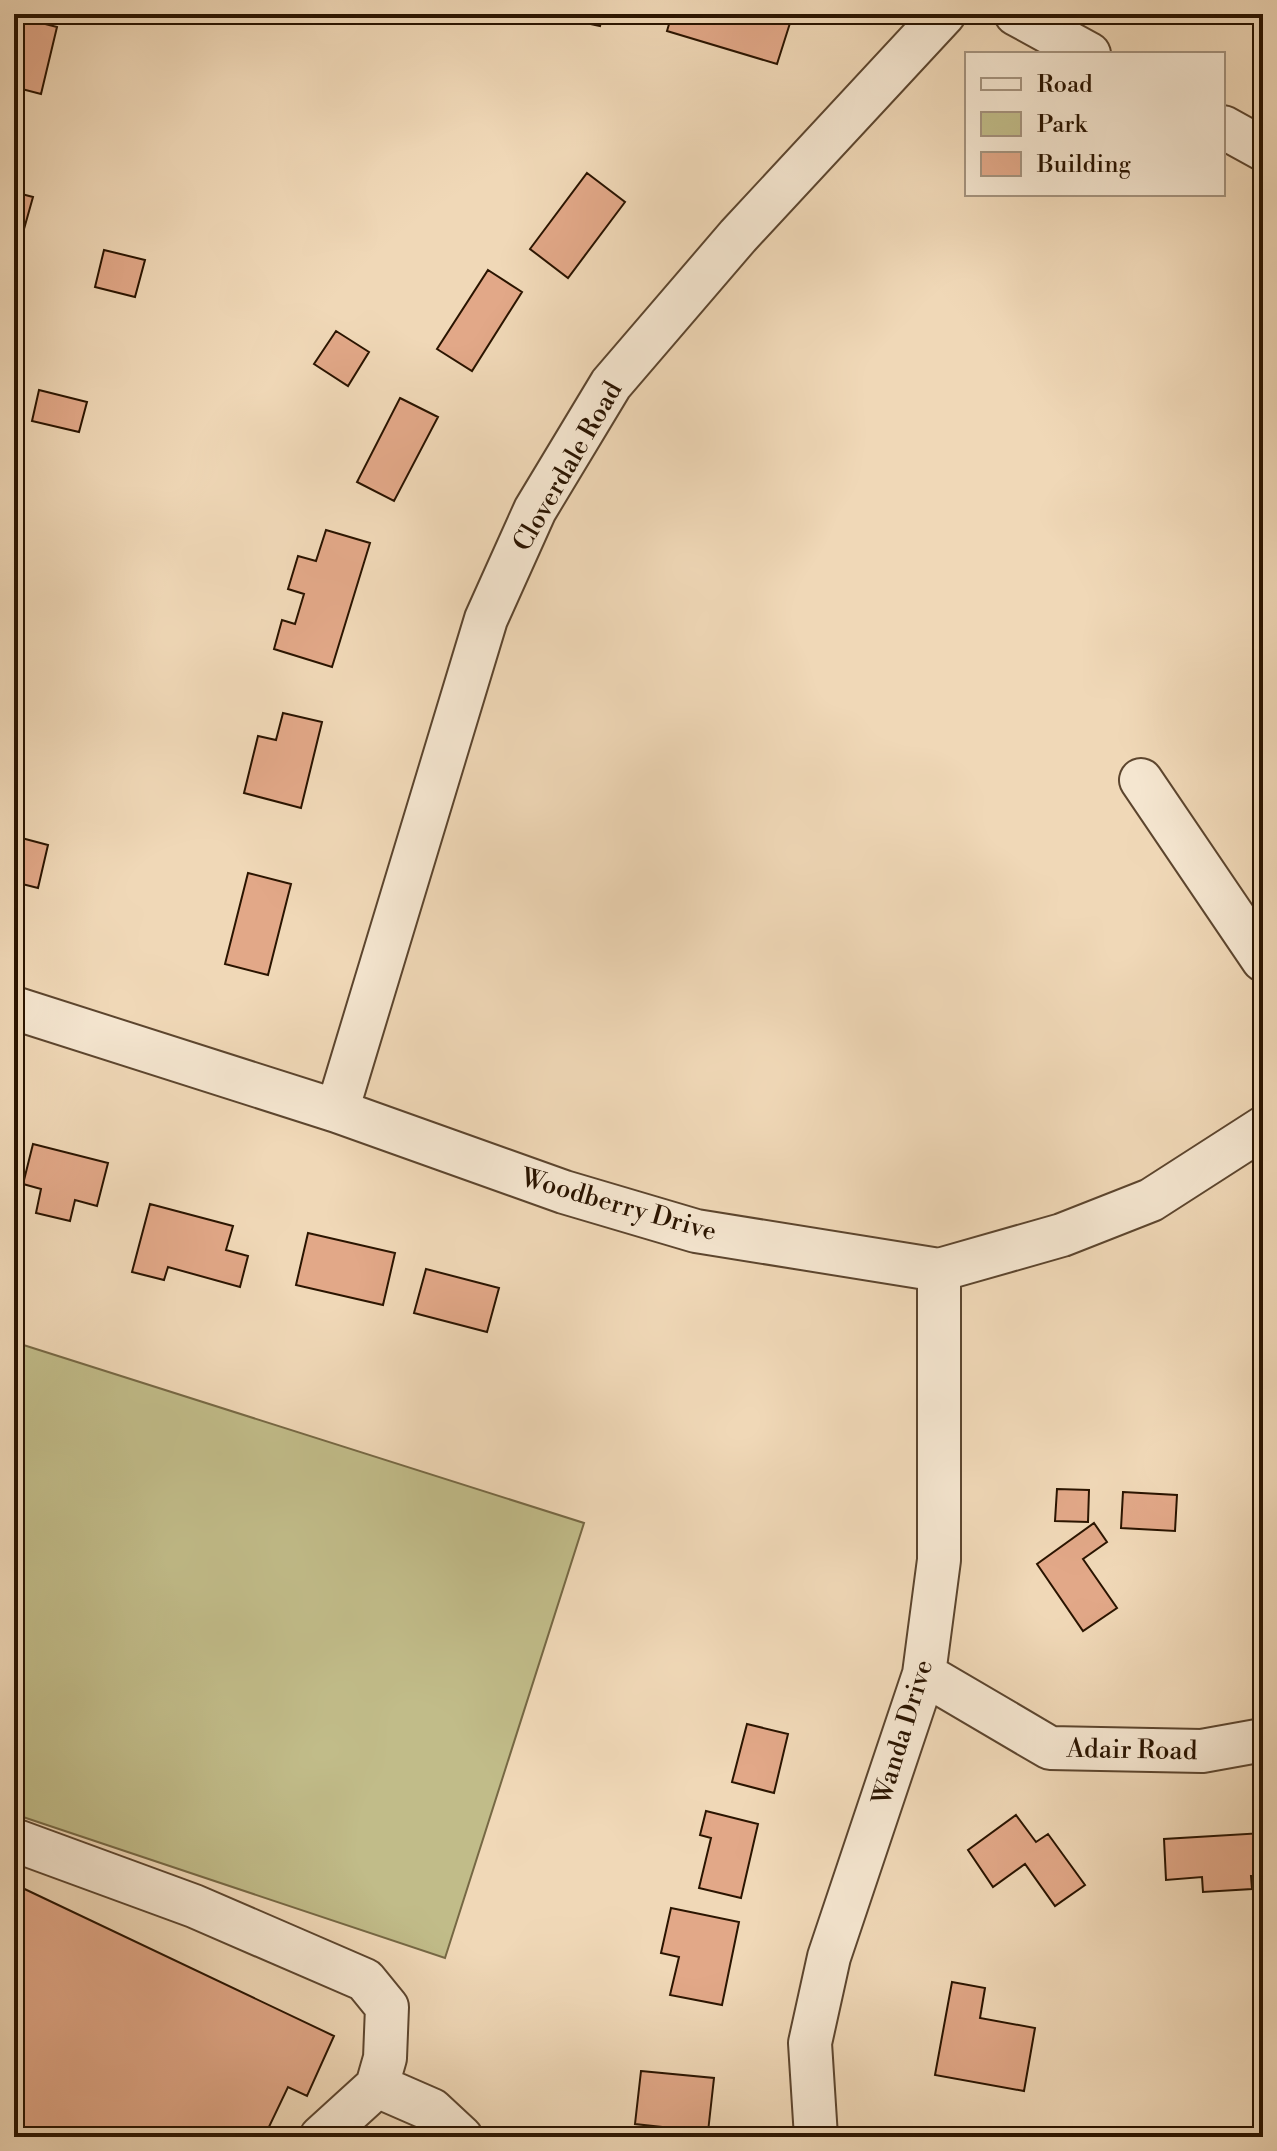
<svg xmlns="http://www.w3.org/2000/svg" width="1277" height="2151" font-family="'Libre Bodoni',serif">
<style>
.green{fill:#c1bc89;stroke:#766844;stroke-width:2}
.building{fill:#e2a888;stroke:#2a1400;stroke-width:2}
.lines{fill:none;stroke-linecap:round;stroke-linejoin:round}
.minor-casing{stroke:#5c452e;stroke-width:46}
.minor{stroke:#f5e6d0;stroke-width:42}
.labels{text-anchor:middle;stroke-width:7;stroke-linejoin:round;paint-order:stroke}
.street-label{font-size:26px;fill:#2a1400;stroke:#f5e6d0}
</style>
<rect width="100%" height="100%" fill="#f0d8b7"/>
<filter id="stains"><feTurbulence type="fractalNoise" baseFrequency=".0025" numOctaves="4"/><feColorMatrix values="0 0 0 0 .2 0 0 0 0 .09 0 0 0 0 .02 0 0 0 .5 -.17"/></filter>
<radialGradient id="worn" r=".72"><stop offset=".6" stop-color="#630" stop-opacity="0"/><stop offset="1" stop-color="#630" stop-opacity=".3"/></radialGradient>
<!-- green -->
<path class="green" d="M14,1342L584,1523L445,1958L14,1814Z"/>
<!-- building -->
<path class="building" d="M544,14H603L600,26Z
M672,14H772L791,20L777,64L667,31Z
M14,16L57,27L41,94L14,87Z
M587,173L625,202L568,278L530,249Z
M14,192L33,197L15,261L14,260Z
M104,250L145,260L135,297L95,287Z
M488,270L522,292L472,371L437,349Z
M336,331L369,352L348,386L314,364Z
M39,390L87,402L79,432L32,421Z
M400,398L438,417L394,501L357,482Z
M326,530L370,543L332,667L274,649L282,620L295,624L304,594L288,589L298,556L316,561Z
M283,713L322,722L301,808L244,793L258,736L276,740Z
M14,836L48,845L38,888L14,882Z
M248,873L291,884L268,975L225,964Z
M33,1144L108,1163L97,1206L75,1200L70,1221L36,1213L41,1189L23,1184Z
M150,1204L233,1226L226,1250L248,1256L240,1287L168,1267L164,1280L132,1272Z
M308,1233L395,1253L383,1305L296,1285Z
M426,1269L499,1288L487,1332L414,1313Z
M1057,1489L1089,1490L1088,1522L1055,1521Z
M1123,1492L1177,1495L1175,1531L1121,1528Z
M1094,1523L1107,1542L1083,1559L1117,1608L1083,1631L1037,1564Z
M747,1724L788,1734L774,1793L732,1782Z
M706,1811L758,1824L741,1898L699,1888L711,1838L700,1835Z
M1016,1815L1036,1842L1048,1834L1085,1885L1055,1906L1025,1864L993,1887L968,1850Z
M1263,1833V1876H1251L1252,1889L1203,1892L1202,1877L1166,1880L1164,1839Z
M14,1884L334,2036L307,2096L288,2087L266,2133L273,2137H14Z
M671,1908L739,1922L722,2005L670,1995L679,1957L661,1953Z
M952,1982L985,1988L980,2018L1035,2028L1024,2091L935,2075Z
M641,2071L714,2078L708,2132L635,2124Z"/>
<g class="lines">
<defs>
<path id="minor" d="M1016,14L1089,54
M1223,127L1263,149
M1141,780L1263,960
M14,1008L337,1111L564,1192L696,1231L939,1270L1062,1235L1151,1200L1263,1128
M337,1111L486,619L535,510L611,384L738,236L944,14
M924,1674L1050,1748L1202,1751L1263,1740
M14,1840L194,1906L365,1980L387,2007L385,2058L377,2086L321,2137
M377,2086L432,2110L461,2137
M816,2137L810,2043L829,1957L924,1674L939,1560V1270"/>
</defs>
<!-- minor casing -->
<use href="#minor" class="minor-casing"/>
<!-- minor -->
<use href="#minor" class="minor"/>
</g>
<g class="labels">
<!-- street labels -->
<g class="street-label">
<text transform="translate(567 466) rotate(-60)" y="9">Cloverdale Road</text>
<text transform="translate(619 1204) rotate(16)" y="9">Woodberry Drive</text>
<text transform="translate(902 1732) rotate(-73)" y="9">Wanda Drive</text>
<text transform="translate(1132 1749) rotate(1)" y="9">Adair Road</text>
</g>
</g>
<!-- margin -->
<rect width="1277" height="2151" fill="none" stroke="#f0d8b7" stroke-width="48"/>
<rect x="16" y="16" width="1245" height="2119" fill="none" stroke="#2a1400" stroke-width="4"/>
<rect x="24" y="24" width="1229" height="2103" fill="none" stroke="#2a1400" stroke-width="2"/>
<!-- legend -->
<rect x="965" y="52" width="260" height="144" fill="#f5e6d0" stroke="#a4927d" stroke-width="2"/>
<rect x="981" y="78" width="40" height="12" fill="#f5e6d0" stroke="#a4927d" stroke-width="2"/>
<text x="1037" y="92" font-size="24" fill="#2a1400">Road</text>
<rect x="981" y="112" width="40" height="24" fill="#c1bc89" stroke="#a4927d" stroke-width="2"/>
<text x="1037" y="132" font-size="24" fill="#2a1400">Park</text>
<rect x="981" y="152" width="40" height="24" fill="#e2a888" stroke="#a4927d" stroke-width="2"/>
<text x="1037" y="172" font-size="24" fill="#2a1400">Building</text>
<rect width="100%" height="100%" filter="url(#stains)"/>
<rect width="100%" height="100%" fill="url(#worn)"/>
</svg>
